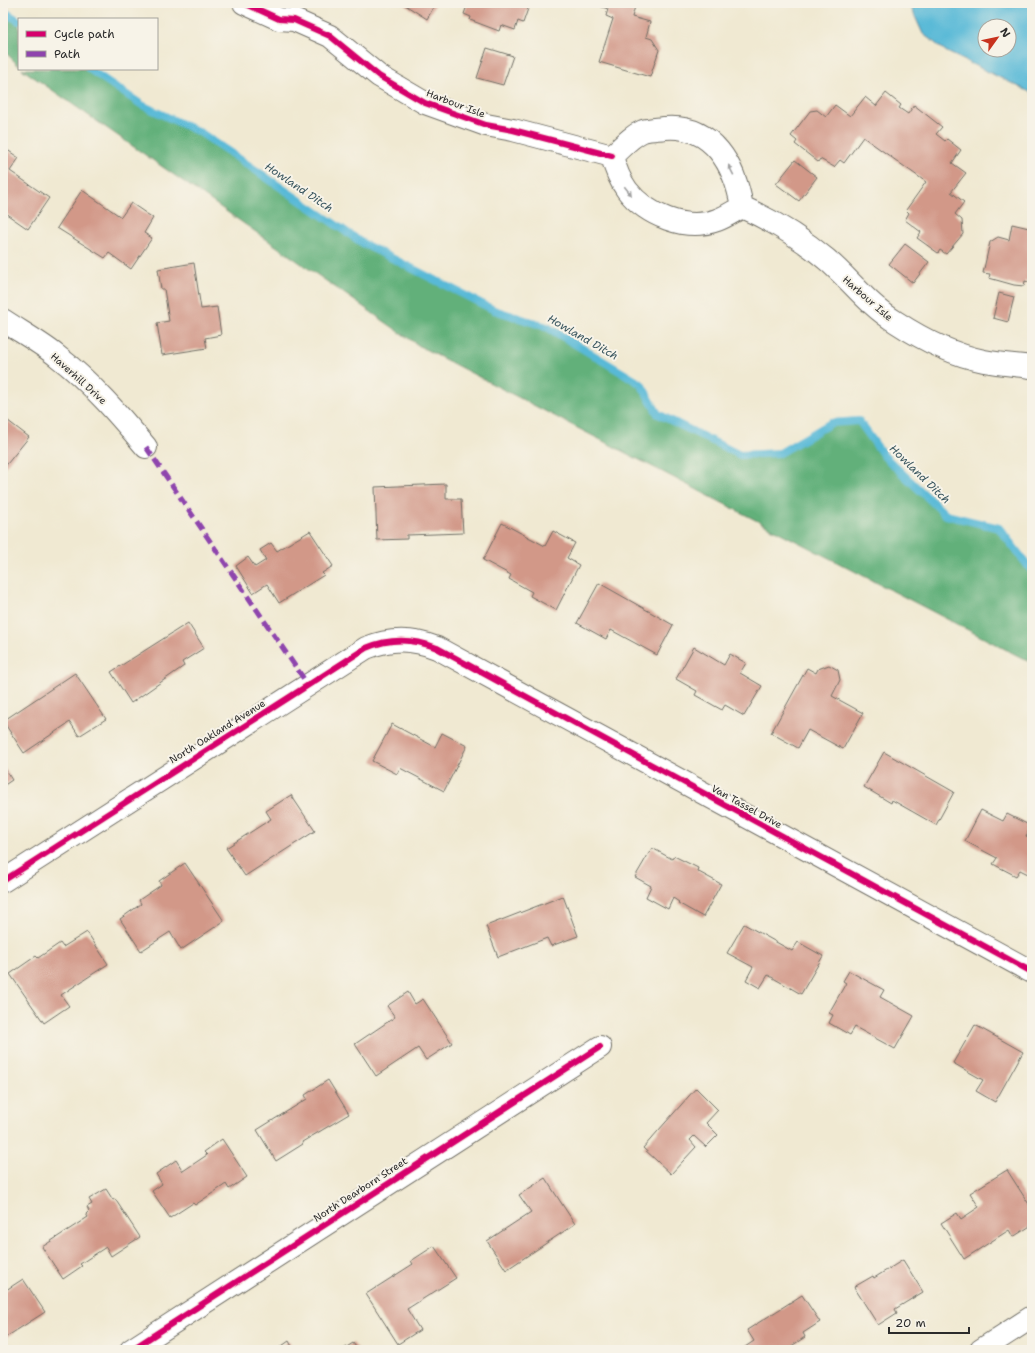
<svg xmlns="http://www.w3.org/2000/svg" width="1035" height="1353" font-family="'Shantell Sans',sans-serif">
<style>
.forest{fill:#62b07a;stroke:#466e52}
.water{fill:#59b9d7;stroke:#427281;fill-rule:evenodd}
.lines{fill:none;stroke-linecap:round;stroke-linejoin:round}
.stream{stroke:#59b9d7;stroke-width:8}
.building{fill:#d29888}
.street-casing{stroke:#706e65;stroke-width:24}
.street{stroke:#fff;stroke-width:22}
.quiet{stroke:#8e44ad;stroke-width:5;stroke-dasharray:10 5;stroke-linecap:butt}
.cycleway-casing{stroke:#f7f3e8;stroke-width:8}
.cycleway{stroke:#d6006c;stroke-width:6}
.oneway{fill:#a0a0a0}
.labels{text-anchor:middle;stroke-width:4;stroke-linejoin:round;paint-order:stroke}
.street-label{font-size:10px;fill:#2b2b2b;stroke:#f7f3e8}
.water-label{font-size:11px;font-style:italic;fill:#39565f;stroke:#f7f3e8}
</style>
<rect width="100%" height="100%" fill="#f7f3e8"/>
<filter id="ink" filterUnits="userSpaceOnUse"><feTurbulence type="fractalNoise" baseFrequency=".025" numOctaves="2"/><feDisplacementMap in="SourceGraphic" scale="8" xChannelSelector="R" yChannelSelector="G"/><feConvolveMatrix kernelMatrix="1 2 1 2 8 2 1 2 1" color-interpolation-filters="sRGB"/></filter>
<filter id="wash" filterUnits="userSpaceOnUse"><feTurbulence type="fractalNoise" baseFrequency=".012" numOctaves="4" result="noise"/><feDisplacementMap in="SourceGraphic" scale="16" xChannelSelector="R" yChannelSelector="G"/><feGaussianBlur stdDeviation="0.9" result="paint"/><feColorMatrix in="noise" values="0 0 0 0 0 0 0 0 0 0 0 0 0 0 0 0 0 1.4 0 .05"/><feComposite in="paint" operator="in"/></filter>
<g filter="url(#wash)">
<rect width="100%" height="100%" fill="#f0e9d2"/>
<!-- forest -->
<path class="forest" d="M3,11L19,21V66L3,50Z
M22,69H89L142,105L201,133L364,244L494,310L547,327L641,384L658,414L740,455L780,453L831,423L859,421L884,456L946,515L999,528L1032,571V663L421,347Z"/>
<!-- water -->
<path class="water" d="M909,3H1032V93L947,52L923,34ZM985,26H1009V50H985Z"/>
<g class="lines">
<!-- stream -->
<path class="stream" d="M3,11L19,21
M89,69L142,105L201,133L364,244L494,310L547,327L641,384L658,414L740,455L780,453L831,423L859,421L884,456L946,515L999,528L1032,571"/>
</g>
<g id="blocks">
<!-- building -->
<path class="building" d="M402,3H436L427,19Z
M468,3H530L523,23L518,21L515,30L501,25L499,31L470,20L471,17L464,14Z
M591,3H636L632,17L650,22L646,37L652,39L659,50L650,77L599,62L613,19L606,16L608,9Z
M487,48L513,56L503,85L477,78Z
M886,93L901,105L899,108L908,114L914,105L942,127L936,134L945,141L947,139L961,150L952,163L966,173L951,192L964,202L955,214L962,220L963,234L946,254L940,250L938,253L917,238L921,232L905,220L909,213L906,210L926,182L863,137L844,163L840,160L834,167L820,159L818,162L795,144L797,141L791,136L810,111L817,110L826,117L835,105L850,116L865,97L876,106Z
M3,147L19,158L10,171L49,198L28,229L5,213L3,215Z
M795,160L817,177L799,201L776,184Z
M82,190L121,217L131,203L153,218L144,233L152,238L131,269L109,253L105,258L57,228Z
M1032,219V283L1025,281L1024,286L1014,285L989,278L990,274L983,273L990,242L998,237L1009,240L1012,224L1029,228Z
M905,244L929,262L913,283L889,264Z
M194,263L201,309L217,307L221,335L205,338L207,348L162,355L157,323L169,321L164,289H161L158,269Z
M999,293L1014,297L1008,322L993,318Z
M3,417L29,437L3,469Z
M446,484V499H461L463,533L407,535V539L377,540L375,487Z
M502,523L545,546L553,531L575,543L567,558L579,565L556,610L530,596L532,592L509,579L511,575L483,560Z
M310,531L333,566L322,573L324,575L279,603L267,584L253,593L236,566L248,557L255,567L266,560L260,550L271,543L277,551Z
M599,583L673,625L657,655L611,630L606,639L577,623Z
M188,623L204,648L182,662L184,666L131,703L111,672Z
M694,647L724,665L730,654L746,663L740,673L762,686L744,716L725,705L722,710L695,695L697,691L676,679Z
M829,665L838,670L840,680L832,696L863,713L843,749L808,730L798,748L771,733L807,668L816,673L818,669Z
M75,673L106,719L79,736L70,722L24,753L3,721Z
M392,724L435,747L442,733L467,746L444,791L400,768L397,774L372,761Z
M884,752L954,792L936,825L892,800L891,803L864,787Z
M3,766L12,780L3,786Z
M291,795L315,831L245,876L226,848L271,819L266,811Z
M981,810L1003,821L1007,814L1031,826L1026,836L1032,839V876L1020,870L1016,876L993,864L997,858L965,841Z
M652,848L672,859L674,856L698,868L697,871L721,884L703,917L678,903L679,902L673,898L668,909L646,897L651,886L635,877Z
M185,863L224,921L181,950L170,932L141,951L120,919L141,904L139,900L161,885L159,881Z
M563,896L578,936L551,946L547,938L498,957L486,926Z
M744,924L792,951L798,942L823,956L801,994L768,975L760,988L746,980L753,967L727,953Z
M87,932L108,964L61,995L69,1006L44,1023L10,974L36,956L38,958L60,943L63,947Z
M849,971L884,990L880,997L914,1016L895,1049L855,1027L850,1035L829,1023L833,1015L829,1013L846,983L843,981Z
M408,992L415,1004L423,999L452,1043L426,1060L418,1048L376,1076L355,1044L395,1017L387,1006Z
M975,1025L1023,1052L995,1102L976,1091L983,1080L953,1063Z
M328,1080L349,1114L302,1142L303,1144L276,1161L257,1130L307,1099L305,1095Z
M696,1088L718,1110L706,1123L718,1135L706,1147L694,1136L690,1140L696,1147L671,1174L643,1148Z
M222,1139L247,1177L229,1189L226,1184L195,1205L193,1203L170,1218L152,1191L162,1184L156,1174L176,1160L183,1171L207,1155L204,1152Z
M1007,1170L1032,1209V1225L1013,1237L1009,1230L964,1259L941,1223L957,1213L961,1219L979,1207L970,1193Z
M545,1178L575,1224L506,1270L487,1241L531,1212L519,1195Z
M106,1189L113,1200L115,1199L140,1237L111,1256L106,1247L80,1264L82,1266L63,1279L42,1247L88,1217L86,1214L89,1211L87,1207L92,1204L89,1199Z
M434,1246L456,1278L407,1309L420,1330L398,1344L366,1294L413,1264L411,1261Z
M903,1260L923,1292L895,1309L897,1313L878,1325L854,1287L873,1276L874,1278Z
M23,1279L45,1312L3,1339V1292Z
M802,1295L820,1322L803,1333L805,1337L790,1347L792,1350H743L742,1349L754,1341L747,1330Z
M289,1341L294,1350H276Z
M353,1343L358,1350H342Z"/>
</g>
</g>
<g filter="url(#ink)">
<use href="#blocks" fill-opacity="0" stroke="#706e65" stroke-width="1"/>
<g class="lines">
<defs>
<path id="street" d="M244,3L279,19L294,20L330,36L379,76L425,103L486,125L513,130L612,156
M612,156C622,147 631,136 643,131C650,129 658,129 665,128C713,124 735,166 742,207
M612,156C615,168 619,179 627,190C646,215 686,232 717,220C726,217 734,211 742,207
M742,207C773,221 800,237 826,259C850,279 869,306 896,322C922,339 954,355 984,361C1000,364 1016,365 1032,367
M3,320C21,332 41,343 57,356C91,382 119,415 146,447
M3,881L366,648C390,638 412,638 437,648L1032,972
M131,1350L600,1047
M981,1350L1032,1317"/>
</defs>
<!-- street casing -->
<use href="#street" class="street-casing"/>
<!-- street -->
<use href="#street" class="street"/>
<!-- quiet -->
<path class="quiet" d="M146,447L308,685"/>
<defs>
<path id="cycleway" d="M244,3L279,19L294,20L330,36L379,76L425,103L486,125L513,130L612,156
M3,881L366,648C390,638 412,638 437,648L1032,972
M131,1350L600,1047"/>
</defs>
<!-- cycleway casing -->
<use href="#cycleway" class="cycleway-casing"/>
<!-- cycleway -->
<use href="#cycleway" class="cycleway"/>
</g>
<!-- one-way arrows -->
<defs><path id="oneway-solid" d="M-6-.8H1V-3.2L6.5 0L1 3.2V.8H-6Z"/></defs>
<g class="oneway">
<use href="#oneway-solid" transform="translate(731 170) rotate(-117)"/>
<use href="#oneway-solid" transform="translate(628 191) rotate(52)"/>
</g>
</g>
<g class="labels">
<!-- street labels -->
<g class="street-label">
<text transform="translate(456 103) rotate(21)" y="4">Harbour Isle</text>
<text transform="translate(868 298) rotate(41)" y="4">Harbour Isle</text>
<text transform="translate(79 378) rotate(42)" y="4">Haverhill Drive</text>
<text transform="translate(217 731) rotate(-32)" y="4">North Oakland Avenue</text>
<text transform="translate(747 806) rotate(29)" y="4">Van Tassel Drive</text>
<text transform="translate(360 1189) rotate(-33)" y="4">North Dearborn Street</text>
</g>
<!-- water labels -->
<g class="water-label">
<text transform="translate(299 187) rotate(34)" y="4">Howland Ditch</text>
<text transform="translate(583 337) rotate(30)" y="4">Howland Ditch</text>
<text transform="translate(920 474) rotate(44)" y="4">Howland Ditch</text>
</g>
</g>
<!-- margin -->
<rect width="1035" height="1353" fill="none" stroke="#f7f3e8" stroke-width="16"/>
<!-- legend -->
<rect x="18" y="18" width="140" height="52" fill="#f7f3e8" stroke="#a5a39c"/>
<rect x="26" y="31" width="20" height="6" fill="#d6006c" stroke="#a5a39c"/>
<text x="54" y="38" font-size="12" fill="#2b2b2b">Cycle path</text>
<rect x="26" y="51" width="20" height="6" fill="#8e44ad" stroke="#a5a39c"/>
<text x="54" y="58" font-size="12" fill="#2b2b2b">Path</text>
<!-- north arrow -->
<g transform="translate(997 38) rotate(57)"><circle r="19" fill="#f7f3e8" stroke="#a5a39c"/>
<path d="M0-3L7 15L0 10L-7 15Z" fill="#c8321e"/>
<text y="-6" font-size="11" font-weight="bold" text-anchor="middle" fill="#2b2b2b">N</text>
</g>
<!-- scale -->
<path d="M889 1327v6h80v-6" fill="none" stroke="#2b2b2b" stroke-width="2"/>
<text x="895" y="1327" font-size="12" fill="#2b2b2b" stroke="#f7f3e8" stroke-width="3" paint-order="stroke">20 m</text>
</svg>
